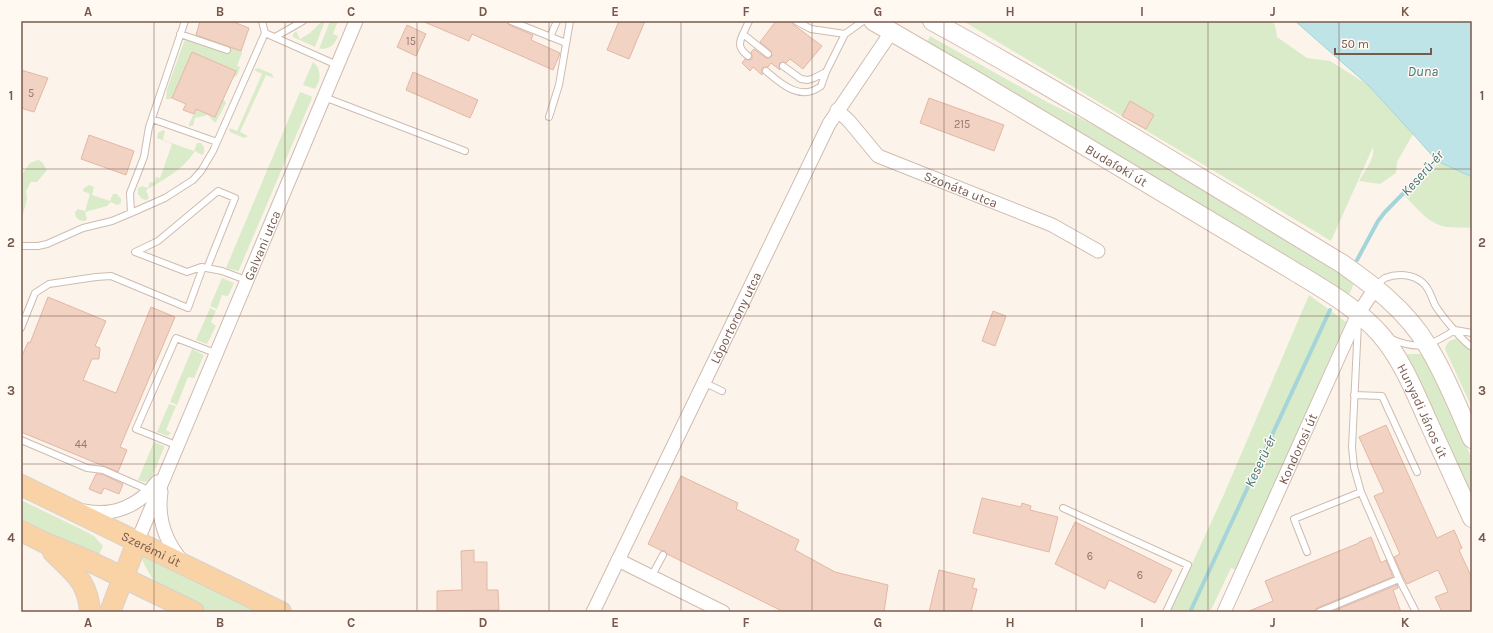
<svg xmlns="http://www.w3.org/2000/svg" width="1493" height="633" font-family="Karla,sans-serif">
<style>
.green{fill:#daebc9}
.water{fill:#bfe4e7;stroke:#a5d5d8}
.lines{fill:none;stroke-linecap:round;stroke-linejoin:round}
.stream{stroke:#a5d5d8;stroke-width:4}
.building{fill:#f2d2c3;stroke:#e4b7a4}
.lane-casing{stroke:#cfbbb0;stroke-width:8}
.street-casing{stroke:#cfbbb0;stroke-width:15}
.secondary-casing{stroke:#d5bdb0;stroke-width:20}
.primary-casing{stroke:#d9d1cd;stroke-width:22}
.lane{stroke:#fff;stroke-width:6}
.street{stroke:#fff;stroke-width:13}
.secondary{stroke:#fff;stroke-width:18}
.primary{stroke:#f9d3a6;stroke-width:20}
.grid{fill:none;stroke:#78594e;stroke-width:1;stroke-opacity:0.55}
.labels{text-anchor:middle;stroke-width:3;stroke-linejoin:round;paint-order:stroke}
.number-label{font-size:11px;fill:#96776b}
.street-label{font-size:13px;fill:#78594e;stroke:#fff9f2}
.water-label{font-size:14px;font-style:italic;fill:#41787c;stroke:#fff9f2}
.neatline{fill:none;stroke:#78594e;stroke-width:1.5}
.grid-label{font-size:13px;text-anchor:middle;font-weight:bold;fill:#78594e}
</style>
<rect width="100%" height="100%" fill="#fcf4eb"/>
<!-- green -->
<path class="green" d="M322,21H325L315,47L293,37V34L296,31L300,39L310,33Z
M330,21H338L333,34L338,36C334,46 330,49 319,49Z
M963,21H1272L1275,25L1277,37L1307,58L1330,61L1368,85L1413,134L1397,162L1396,173L1380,184L1359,181C1365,170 1375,159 1373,147L1331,241Z
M930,36L1047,102L1108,132L1307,251L1354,283L1350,293L1347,295L927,42Z
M185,39L225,53L228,47L241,50L242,53L237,66L240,67L237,76L232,78L235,70L192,52L172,98L174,99H166L167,89Z
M313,62C322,69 321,81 315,89L303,85Z
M258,68L272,74L274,78L266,75L240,132L248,136L244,138L230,132L229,128L237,131L262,74L254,70Z
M300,92L311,96L312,98L239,270L238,271L226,268Z
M223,98L226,103L216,122H214L208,115L195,118L193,126H189V124L196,109L215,117Z
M163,130L165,131L163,140L194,151L197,143H201L204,147V153L202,155L195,151C183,170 165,179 146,190L149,198L146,200L142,199L138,194V188L142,186L148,188L150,182L154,183L156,177L160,178L172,144L157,138L158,133Z
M38,160L42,162L47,170L37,182H31L26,191L27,199L21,222V176L30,163Z
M1440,162L1472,177V228C1464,227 1455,228 1447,227C1429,225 1416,207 1404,195Z
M89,185L94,187L92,195L110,201L113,194H117L121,199V203L117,205L111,202L107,206L85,212L87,219L85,221C79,221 75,218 75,212L78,209L85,211L90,194L83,191V189Z
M222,278L234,283L228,296L222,295L217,309L210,306Z
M1309,295L1346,322L1237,570L1231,568L1210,612H1170L1225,492Z
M210,308L216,311L211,322L216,326L207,344L196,340Z
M1455,339L1472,340V408L1445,349C1447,343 1449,340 1455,339Z
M192,349L204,355L194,378L188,377L177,405L170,402Z
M1408,354H1423L1438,382L1472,459V502L1406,357Z
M169,404L176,406L166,430L171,433L168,436L157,432Z
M154,442L164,446V448L151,479C146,483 143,482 138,480Z
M21,500L87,532L94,536L103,546L98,557L21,520Z
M142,555L264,612H209L164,590L155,583L145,566L142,559Z"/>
<!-- water -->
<path class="water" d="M1295,21H1472V177L1437,161L1413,134L1368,85Z"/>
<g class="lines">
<!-- stream -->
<path class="stream" d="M1357,260L1378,221L1385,212L1438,158
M1190,612L1330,310"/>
</g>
<!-- building -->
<path class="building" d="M200,21H231L249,28L241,51L196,35Z
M422,21H507L509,25L533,35L531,40L560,53L559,56L553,70L472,34L469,41Z
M619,21H645L629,59L607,50Z
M776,21H792L794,25L822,46L803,69L790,59L786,63L783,62L780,63L779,66L780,70L771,63L768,67H765L762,68V75L753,67L750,71L742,63L745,59L749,60L752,59V55L751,52L754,49L766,58H769L772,56L771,51L760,42Z
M407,25L426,34L416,56L397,47Z
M192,52L236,71L215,117L196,109L194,114L183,110L186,104L172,98Z
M21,70L48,78L34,112L21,108Z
M413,72L478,100L470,118L406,90Z
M929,98L1004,125L994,151L920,123Z
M1130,101L1154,115L1146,129L1122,116Z
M89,135L134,151L126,175L81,159Z
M48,297L106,321L95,346L100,348L99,359H92L83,380L116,393L151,307L175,317L120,447L127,450L118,472L21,432V358L28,342L30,343Z
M993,311L1006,316L995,346L982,341Z
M1386,425L1437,538L1454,530L1462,548L1459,550L1472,578V612H1442L1435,597L1448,592L1438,570L1407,584L1403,577L1394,557L1400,554L1374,496L1384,492L1359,437Z
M96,474H102L123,484L119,494L104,488L101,494L89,489Z
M681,476L738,503L736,509L799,540L795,550L835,572L888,585L884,612H784L667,554L665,551H662L648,544Z
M982,498L1021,507L1022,503L1031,506L1030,510L1058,517L1049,552L973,533Z
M1075,522L1172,570L1155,603L1109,580L1105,589L1055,564Z
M1371,537L1381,563L1386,560L1393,577L1317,608L1315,612H1247L1273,601L1265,581L1359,543V542Z
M474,550V562H487V590H498L499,610L437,611V591L462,590L461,551Z
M939,570L975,579L972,588L977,589L971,612H929Z
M1397,585L1398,588L1393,590L1401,612H1331Z"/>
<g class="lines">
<defs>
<path id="lane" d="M185,21L149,127L144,157L130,193L131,213L165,198L193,180L201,171L213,151L265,33
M262,21L265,33L337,65
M511,21L566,43
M749,21L743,34L768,54
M796,21L811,29L845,34L863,21
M180,34L227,50
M743,34C738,44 739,49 748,56
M275,37L303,21
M550,37L557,21
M783,66L801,79L808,80L814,78L826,72L845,34
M766,71C781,84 801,102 821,86L826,72
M324,97L465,151
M549,117L559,85L570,21
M152,119L217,142
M21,246H38L47,244L83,228L112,221L131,213
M207,268L235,198L218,191L158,241L135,252L187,272L201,267L222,271L246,280
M1376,287C1379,284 1381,280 1385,278C1397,273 1413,274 1423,283C1430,289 1431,297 1435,305C1441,315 1463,342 1472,347
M21,328L35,293L49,284L96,277L111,276L188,308L203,267
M1391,339C1420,351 1430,346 1455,330L1472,333
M705,383L722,391
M1354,395L1382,396L1417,472
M21,440L87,468L103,470L151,491
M176,445L136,429L176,338L215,353
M1063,508L1188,565L1166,612
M1307,552L1294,519L1361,492
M651,577L663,555
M1399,579L1416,612
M1319,612L1399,579L1361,492L1354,467L1352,447L1358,323"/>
<g id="street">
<path id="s1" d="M837,110L849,121L878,156L1052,225L1098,251"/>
<path d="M161,492C157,519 165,541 182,561"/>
<path d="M85,511C114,517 140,505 157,482"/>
<path id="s2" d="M137,542L356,21"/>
<path d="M618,560L723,612"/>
<path id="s3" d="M593,612L829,124L892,31"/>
<path id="s4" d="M1224,612L1358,314L1376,287"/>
</g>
<g id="secondary">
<path id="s5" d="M873,21L973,79L1292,270C1323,289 1356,307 1380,334C1401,358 1414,390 1427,419C1442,452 1457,485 1472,518"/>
<path d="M932,21C1071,97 1205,181 1341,263C1374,286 1406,310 1427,345C1445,374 1458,407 1472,439"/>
</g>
<g id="primary">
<path id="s6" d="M21,485L281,612"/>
<path d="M21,531L43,542L89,561L194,612"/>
<path d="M53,552C73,572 88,581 90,612"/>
<path d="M110,612L137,542"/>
</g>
</defs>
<!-- lane casing -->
<use href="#lane" class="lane-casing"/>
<!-- street casing -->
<use href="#street" class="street-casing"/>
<!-- secondary casing -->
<use href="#secondary" class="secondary-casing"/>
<!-- primary casing -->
<use href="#primary" class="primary-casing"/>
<!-- lane -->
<use href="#lane" class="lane"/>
<!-- street -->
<use href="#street" class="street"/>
<!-- secondary -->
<use href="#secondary" class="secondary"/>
<!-- primary -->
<use href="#primary" class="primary"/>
</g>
<!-- grid -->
<path class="grid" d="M154,21V612M285,21V612M417,21V612M549,21V612M681,21V612M812,21V612M944,21V612M1076,21V612M1208,21V612M1339,21V612M21,169H1472M21,316H1472M21,464H1472"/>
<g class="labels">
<!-- number labels -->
<g class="number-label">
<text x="411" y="45">15</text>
<text x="31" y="97">5</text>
<text x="962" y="128">215</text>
<text x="81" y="448">44</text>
<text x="1090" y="560">6</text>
<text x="1140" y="579">6</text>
</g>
<!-- street labels -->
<g class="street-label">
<text dy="5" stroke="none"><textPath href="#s5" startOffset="283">Budafoki út</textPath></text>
<text dy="5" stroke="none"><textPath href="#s1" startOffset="151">Szonáta utca</textPath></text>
<text dy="5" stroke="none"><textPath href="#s2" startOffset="322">Galvani utca</textPath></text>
<text dy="5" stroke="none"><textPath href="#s3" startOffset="327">Lőportorony utca</textPath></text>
<text dy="5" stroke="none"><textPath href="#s5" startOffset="685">Hunyadi János út</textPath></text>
<text dy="5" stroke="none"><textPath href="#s4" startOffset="179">Kondorosi út</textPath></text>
<text dy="5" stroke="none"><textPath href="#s6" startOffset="145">Szerémi út</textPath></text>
</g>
<!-- water labels -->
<g class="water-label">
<text x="1423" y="76">Duna</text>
<text transform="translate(1422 173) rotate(-48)" y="5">Keserű-ér</text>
<text transform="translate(1260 461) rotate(-65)" y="5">Keserű-ér</text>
</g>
</g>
<!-- border -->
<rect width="1493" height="633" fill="none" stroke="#fff9f2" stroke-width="44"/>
<!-- scale -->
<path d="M1335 48v6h96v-6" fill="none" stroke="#78594e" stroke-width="2"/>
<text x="1341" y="48" font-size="12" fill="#78594e" stroke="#fff9f2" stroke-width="3" paint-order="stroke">50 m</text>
<rect x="22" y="22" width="1449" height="589" class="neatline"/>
<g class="grid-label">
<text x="88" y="16">A</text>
<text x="220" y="16">B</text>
<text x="351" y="16">C</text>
<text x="483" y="16">D</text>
<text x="615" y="16">E</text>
<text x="746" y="16">F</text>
<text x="878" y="16">G</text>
<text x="1010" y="16">H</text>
<text x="1142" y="16">I</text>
<text x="1273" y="16">J</text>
<text x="1405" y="16">K</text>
<text x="11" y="100">1</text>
<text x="1482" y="100">1</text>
<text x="11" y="247">2</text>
<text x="1482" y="247">2</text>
<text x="11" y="395">3</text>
<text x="1482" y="395">3</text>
<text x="11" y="542">4</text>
<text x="1482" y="542">4</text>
<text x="88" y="627">A</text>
<text x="220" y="627">B</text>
<text x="351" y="627">C</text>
<text x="483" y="627">D</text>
<text x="615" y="627">E</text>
<text x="746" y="627">F</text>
<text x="878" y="627">G</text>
<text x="1010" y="627">H</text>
<text x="1142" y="627">I</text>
<text x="1273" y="627">J</text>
<text x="1405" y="627">K</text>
</g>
</svg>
